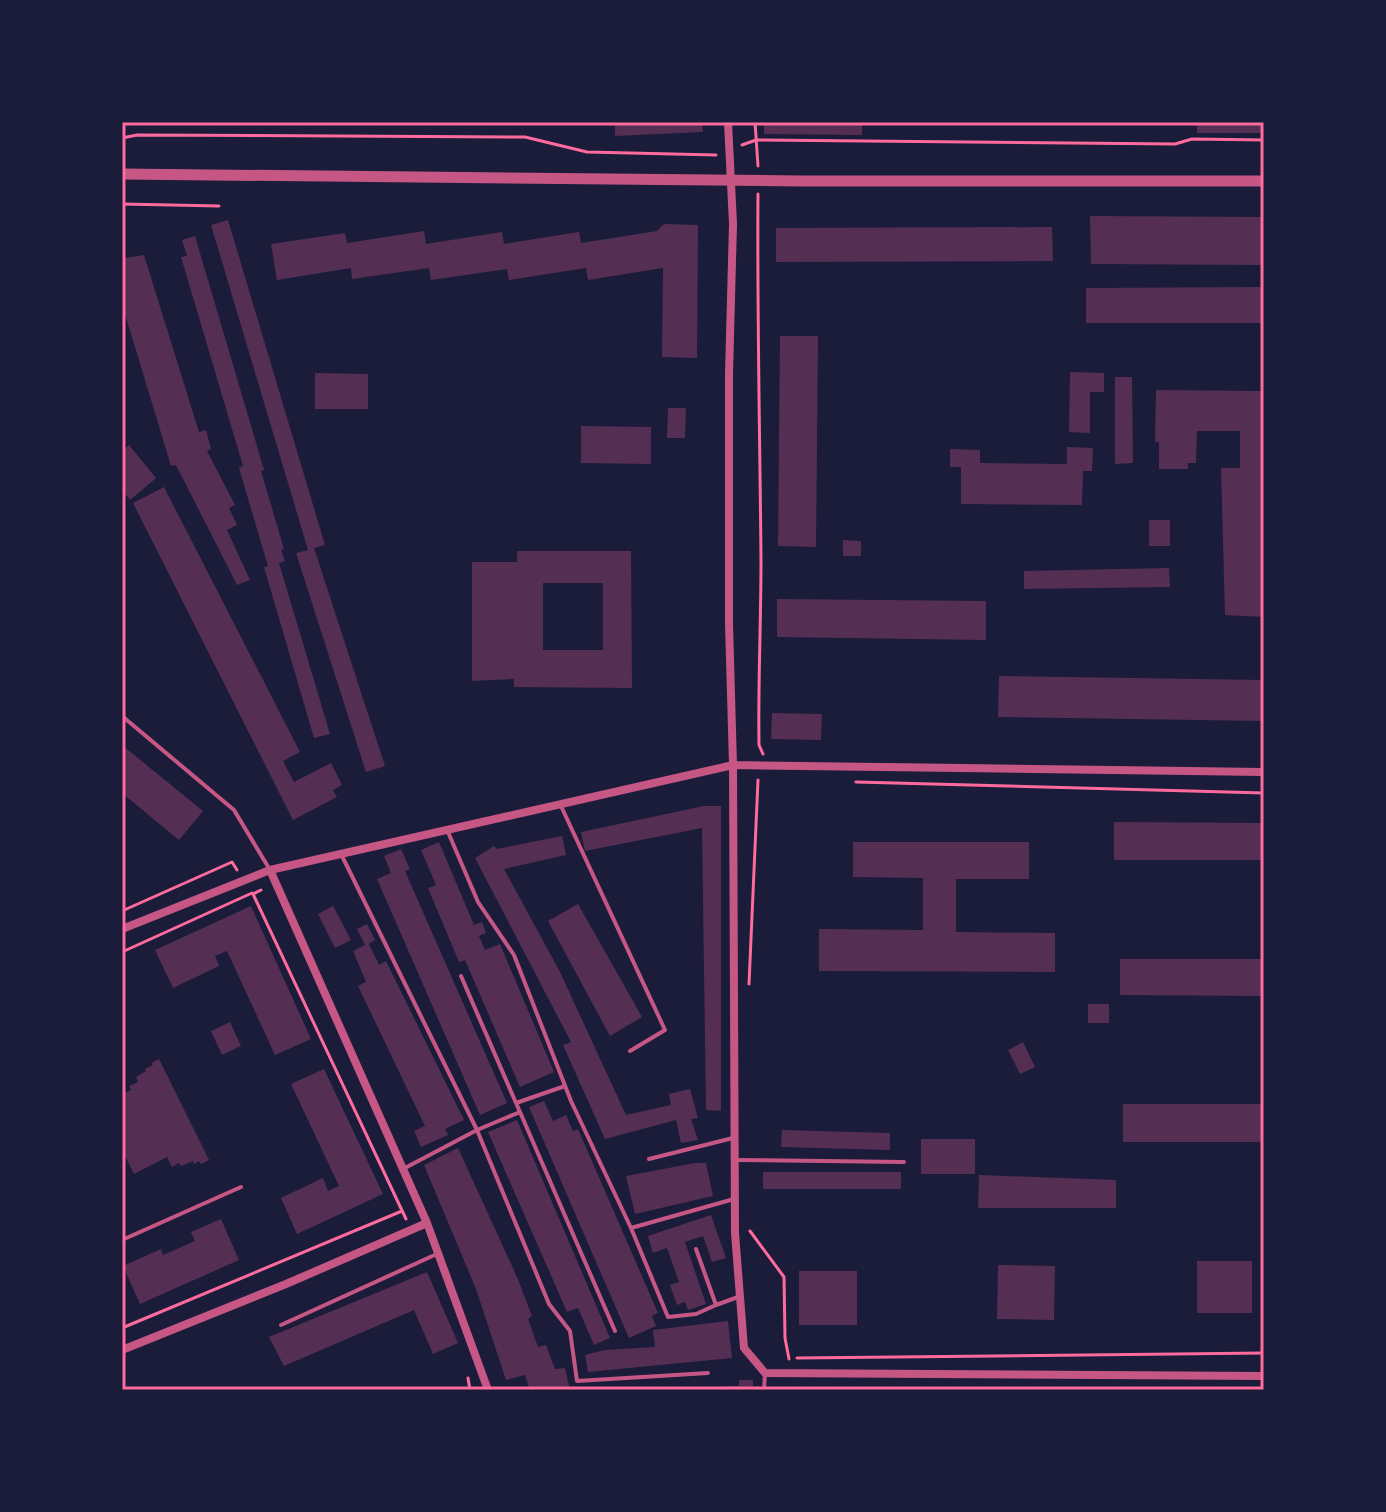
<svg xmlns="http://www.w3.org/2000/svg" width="1386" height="1512" font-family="Mulish,sans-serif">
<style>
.building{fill:#542f53;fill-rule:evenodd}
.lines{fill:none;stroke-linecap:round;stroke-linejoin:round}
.path{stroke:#ff6b9d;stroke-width:3}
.service{stroke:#c65784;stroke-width:4}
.minor{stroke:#c65784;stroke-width:8}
.tertiary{stroke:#c65784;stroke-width:11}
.neatline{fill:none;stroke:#ff6b9d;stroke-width:3}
</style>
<rect width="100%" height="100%" fill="#1b1b3a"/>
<!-- building -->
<path class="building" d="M615,122H702L703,132L615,136Z
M764,122H862V135L764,134Z
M1197,122H1264V133H1197Z
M1090,216L1264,217V265L1091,264Z
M228,220L325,545L314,548L385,766L366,772L296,553L308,550L211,225Z
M664,224L698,225L697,358L662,357L663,268L588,280L586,268L509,280L507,269L431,280L429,268L352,279L351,268L277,280L271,244L345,233L347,243L424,231L426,244L502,232L504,244L579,232L581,243L657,231Z
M1052,227L1053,261L776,262V228Z
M195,236L264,470L261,471L284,549L281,550L285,561L279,563L330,734L314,738L264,567L268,566L239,468L243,466L181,257L187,256L182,240Z
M122,255L125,258L144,255L199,432L206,430L211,449L207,451L235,505L229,508L237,525L227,530L250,580L237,585L176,465L171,466L122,304Z
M1264,287V323H1086V288Z
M780,336H818L816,547L778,546Z
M1070,372L1104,373V392H1090V433L1069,432Z
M315,373L368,374V409H315Z
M1115,377H1132L1133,463L1115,464Z
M1156,390L1264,391V617L1225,615L1221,468H1240V431H1197L1196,463H1188V469H1159V442H1155Z
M668,408H686L685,438H667Z
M581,426L651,427V464L581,463Z
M129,445L156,478L130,500L122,490V451Z
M1067,447L1093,448L1092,471H1083L1082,505L961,504V467H950V449L980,450V463L1067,464Z
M164,487L300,752L283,761L294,782L331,763L342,785L333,790L337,797L293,820L133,503Z
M1149,520H1170V546H1149Z
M843,540L861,541V556H843Z
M517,551H631L632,688L514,687V679L472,681V562H517ZM543,583H603V650H543Z
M1169,568L1170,587L1024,589V571Z
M777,599L986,601V640L777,637Z
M999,676L1264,680V721L998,717Z
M772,713L822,714L821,740L771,739Z
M122,745L203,811L179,840L122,793Z
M704,806H721V1111L706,1110L702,828L585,851L581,832Z
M1114,822L1264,823V860H1114Z
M562,836L566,855L504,869L560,972L626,1115L671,1105L669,1094L690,1089L698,1118L691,1119L698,1140L681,1143L676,1120L605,1139L563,1045L571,1042L475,858L494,846L497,849Z
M439,842L474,925L482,922L486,933L479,936L485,950L500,944L554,1072L520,1087L465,960L459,962L428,888L436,885L421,850Z
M853,842H1029V879H956V932L1055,933V972L819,971V929L923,930V878L853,877Z
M401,849L410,869L405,871L507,1103L480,1115L377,879L391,873L384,856Z
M578,904L642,1017L610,1036L548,921Z
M251,906L311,1039L275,1055L227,951L215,956L219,966L173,988L155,950Z
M333,906L351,940L335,948L318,914Z
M367,924L375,940L369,944L379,965L386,961L464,1120L445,1129L448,1135L421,1147L414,1131L425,1126L358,986L366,982L353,951L365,945L357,929Z
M1120,959H1264V996L1120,995Z
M1088,1004H1109V1023H1088Z
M230,1022L241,1046L222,1055L211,1031Z
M1023,1042L1035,1067L1020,1074L1008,1050Z
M159,1059L209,1160L201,1164L199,1161L194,1164L193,1161L181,1166L179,1163L172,1167L167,1157L134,1174L122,1150V1095L131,1090L129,1086L138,1082L136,1077L146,1071L145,1069L153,1065L151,1063Z
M324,1069L383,1194L297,1234L281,1198L323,1178L328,1191L339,1186L291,1084Z
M544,1101L553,1121L566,1115L573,1131L578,1129L658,1313L652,1316L656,1326L629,1338L529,1107Z
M1123,1104H1264V1142H1123Z
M517,1120L610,1338L594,1345L578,1308L567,1312L488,1132Z
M782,1130L890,1133V1150L781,1147Z
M921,1139H975V1174H921Z
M458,1148L517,1277L532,1316L528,1319L538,1347L546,1345L555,1369L565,1368L570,1390H530L525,1375L506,1380L476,1289L424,1165Z
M695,1163H706L713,1196L635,1214L626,1176Z
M763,1172H901V1189H763Z
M979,1175L1116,1180V1208H978Z
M711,1215L726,1258L712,1262L703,1236L685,1242L706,1304L688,1310L685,1302L677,1305L670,1285L679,1282L667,1248L653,1253L648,1236Z
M221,1219L239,1260L140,1304L123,1266L161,1249L163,1255L195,1241L191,1232Z
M1197,1261H1252V1313H1197Z
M998,1265L1055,1266L1054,1320L997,1319Z
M799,1271H857V1325H799Z
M427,1272L458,1343L433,1354L414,1310L284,1366L269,1337Z
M728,1321L732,1358L588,1372L585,1355L605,1350L655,1347L653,1330Z
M739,1380H753V1390H726V1386H739Z"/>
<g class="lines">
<!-- path -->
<path class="path" d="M755,122L758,166
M122,138L137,135L525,137L587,152L716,155
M742,145L756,140L1175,144L1192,139L1264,140
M758,194C757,316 760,439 761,561C761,622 758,683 759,745L763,754
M122,204L219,206
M856,782L1264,793
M261,890L253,894L406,1219
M122,911L232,862L237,870
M122,952L252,893
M749,984L758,780
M750,1231L784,1277L785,1338L789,1359
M122,1328L402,1211
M797,1358L1264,1353
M468,1378L470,1390"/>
<!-- service -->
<path class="service" d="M122,716L234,810L270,870
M561,806L665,1030L630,1051
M448,832L478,902L514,955L571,1101L631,1228
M342,856L477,1130L403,1169
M461,976L516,1103
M565,1086L516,1103L520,1112L477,1130L549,1304L570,1331L577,1381L708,1373
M520,1112L615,1331
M649,1159L733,1138
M735,1160L904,1162
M122,1240L241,1187
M696,1249L716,1305L738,1297
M716,1305L696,1314L668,1317L631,1228L734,1199
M281,1325L439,1253
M764,1390L765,1373"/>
<!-- minor -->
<path class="minor" d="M728,122L733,224L729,374V623L733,765L735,1233L744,1348L765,1373L1264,1376
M270,870L427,1223L488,1390
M122,929L270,870L733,765L1264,772
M122,1350L286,1284L427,1223"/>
<!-- tertiary -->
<path class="tertiary" d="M122,174L801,181H1264"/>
</g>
<!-- border -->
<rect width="1386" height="1512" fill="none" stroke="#1b1b3a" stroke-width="248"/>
<rect x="124" y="124" width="1138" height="1264" class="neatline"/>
</svg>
